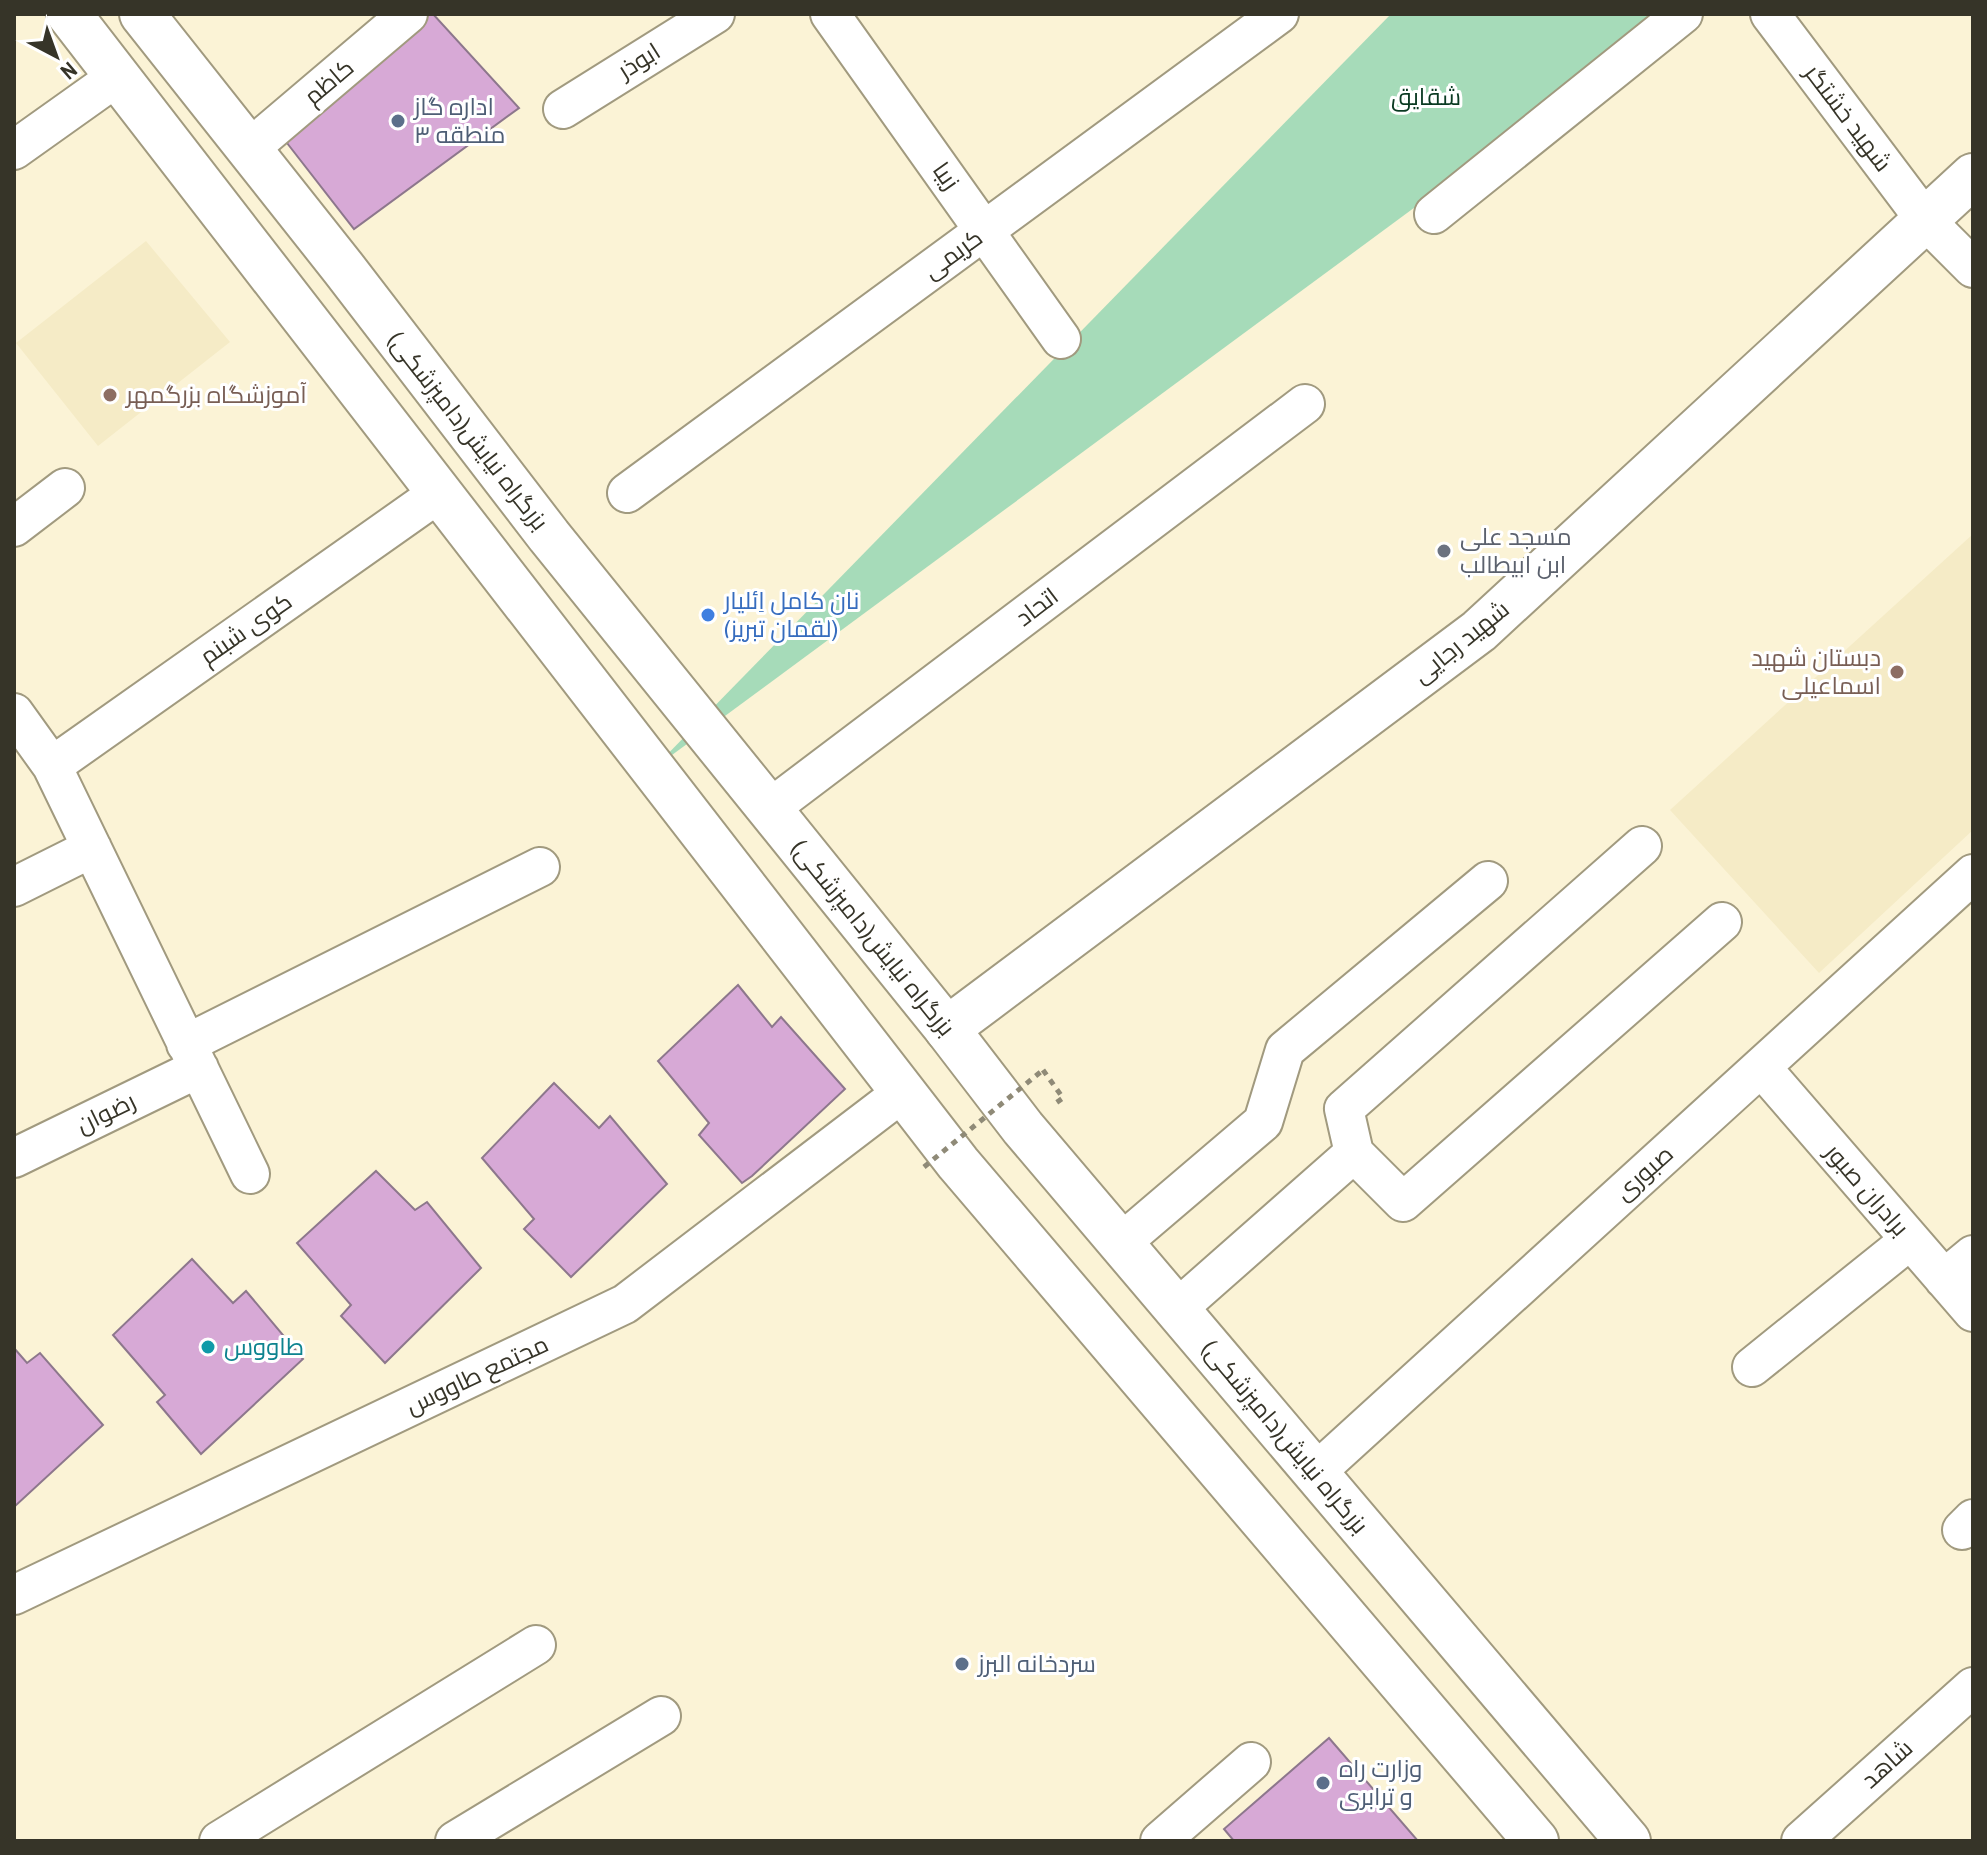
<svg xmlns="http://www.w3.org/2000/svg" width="1987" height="1855" font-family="'Archivo Narrow',Cairo,sans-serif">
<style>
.built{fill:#f5ebc6}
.green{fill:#a6dbb9}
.building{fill:#d7a9d6;stroke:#8d778c;stroke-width:2}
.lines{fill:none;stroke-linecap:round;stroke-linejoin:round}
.minor-casing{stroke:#a19a7f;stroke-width:42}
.major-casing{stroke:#a19a7f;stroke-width:48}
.highway-casing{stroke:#a19a7f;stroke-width:48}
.path{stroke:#8f8a77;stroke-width:5;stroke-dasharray:6 6;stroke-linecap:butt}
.minor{stroke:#fff;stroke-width:38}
.major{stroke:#fff;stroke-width:44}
.highway{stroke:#fff;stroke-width:44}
.path-bridge{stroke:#8f8a77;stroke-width:5;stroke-dasharray:6 6;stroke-linecap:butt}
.service-dot{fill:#5c6f8a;stroke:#fff;stroke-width:3}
.education-dot{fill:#8d6e63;stroke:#fff;stroke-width:3}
.worship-dot{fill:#6b7280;stroke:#fff;stroke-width:3}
.shop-dot{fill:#3f7fe0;stroke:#fff;stroke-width:3}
.culture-dot{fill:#0f9aa8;stroke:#fff;stroke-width:3}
.labels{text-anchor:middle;stroke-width:6;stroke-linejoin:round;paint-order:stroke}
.street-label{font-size:24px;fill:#363428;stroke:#fff}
.park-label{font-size:24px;fill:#0a3a22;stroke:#fff}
.service-label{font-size:24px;fill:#4e5e75;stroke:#fff;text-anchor:start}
.education-label{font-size:24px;fill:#785e54;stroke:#fff;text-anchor:start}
.worship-label{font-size:24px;fill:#5b616d;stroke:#fff;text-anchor:start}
.shop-label{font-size:24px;fill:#366cbe;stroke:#fff;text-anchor:start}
.culture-label{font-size:24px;fill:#0d838f;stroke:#fff;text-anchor:start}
</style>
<rect width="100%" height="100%" fill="#fbf3d6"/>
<!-- built -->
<path class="built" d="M146,241L230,342L98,446L16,343Z
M1973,534V830L1819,973L1670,810Z"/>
<!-- green -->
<path class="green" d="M1391,14H1677L653,769Z"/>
<!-- building -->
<path class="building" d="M420,14H433L519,108L354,229L280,134Z
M738,985L772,1027L781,1017L845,1089L752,1176L742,1183L699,1135L709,1123L658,1061Z
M554,1083L599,1128L610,1116L667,1184L571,1277L524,1229L534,1219L482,1158Z
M376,1171L415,1210L427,1202L481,1268L385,1363L341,1316L351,1305L297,1243Z
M192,1259L233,1303L246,1291L303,1359L201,1454L157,1402L165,1395L113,1335Z
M14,1348L27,1363L40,1353L103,1425L14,1507Z
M1329,1738L1418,1841H1234L1224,1829Z"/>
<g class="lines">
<defs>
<path id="minor" d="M830,14L1061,339
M1770,14L1926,221L1973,268
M563,109L715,14
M249,149L408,14
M14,150L118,76
M1434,214L1683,14
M627,493L1279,14
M14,527L65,488
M14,713L52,766L250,1174
M52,766L439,493
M769,809L1305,404
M14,887L92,848
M186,1044L540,867
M1761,1067L1973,1312
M1354,1153L1403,1202L1722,922
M14,1158L199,1068
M1121,1243L1263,1122L1285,1050L1488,881
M1944,1279L1973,1255
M1177,1309L1354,1153L1344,1109L1642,846
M1752,1367L1910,1240
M1315,1473L1973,874
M1962,1530L1973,1519
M14,1595L625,1304L903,1092
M219,1841L536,1645
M455,1841L661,1716
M1160,1841L1251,1762
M1801,1841L1973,1687"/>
<path id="major" d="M947,1029L1479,631L1973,176"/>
<path id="highway" d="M69,14L958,1163L1536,1841
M142,14L344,269L549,536L947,1029L1023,1128L1628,1841"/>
</defs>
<!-- minor casing -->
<use href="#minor" class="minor-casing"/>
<!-- major casing -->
<use href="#major" class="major-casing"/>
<!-- highway casing -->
<use href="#highway" class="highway-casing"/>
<!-- path -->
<path class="path" d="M1043,1070L1063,1098L1053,1105"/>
<!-- minor -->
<use href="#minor" class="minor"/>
<!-- major -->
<use href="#major" class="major"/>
<!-- highway -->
<use href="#highway" class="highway"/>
<!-- path-bridge -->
<path class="path-bridge" d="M924,1167L1043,1070"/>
</g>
<!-- markers -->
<g class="service-dot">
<circle cx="398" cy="121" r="8"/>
<circle cx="962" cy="1664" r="8"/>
<circle cx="1323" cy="1783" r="8"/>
</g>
<g class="education-dot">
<circle cx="110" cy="395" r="8"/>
<circle cx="1897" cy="672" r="8"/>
</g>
<circle class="worship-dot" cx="1444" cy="551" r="8"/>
<circle class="shop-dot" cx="708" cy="615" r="8"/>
<circle class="culture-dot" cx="208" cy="1347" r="8"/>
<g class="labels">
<!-- street labels -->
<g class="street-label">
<text transform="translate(639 61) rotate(-32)" y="8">ابوذر</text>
<text transform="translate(329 82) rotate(-40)" y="8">کاظم</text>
<text transform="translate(1848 118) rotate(53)" y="8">شهید خشتگر</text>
<text transform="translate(946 176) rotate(55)" y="8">زیبا</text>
<text transform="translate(953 254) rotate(-36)" y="8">کریمی</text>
<text transform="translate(468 431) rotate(52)" y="8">بزرگراه نیایش(دامپزشکی)</text>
<text transform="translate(1037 607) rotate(-37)" y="8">اتحاد</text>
<text transform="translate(246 629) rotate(-35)" y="8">کوی شبنم</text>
<text transform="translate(1461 642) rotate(-39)" y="8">شهید رجایی</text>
<text transform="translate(873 938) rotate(51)" y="8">بزرگراه نیایش(دامپزشکی)</text>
<text transform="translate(106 1113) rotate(-26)" y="8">رضوان</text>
<text transform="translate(1644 1173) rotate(-42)" y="8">صبوری</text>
<text transform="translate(1867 1190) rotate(49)" y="8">برادران صبور</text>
<text transform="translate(477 1375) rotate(-25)" y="8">مجتمع طاووس</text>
<text transform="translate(1285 1437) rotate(50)" y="8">بزرگراه نیایش(دامپزشکی)</text>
<text transform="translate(1887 1764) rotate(-42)" y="8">شاهد</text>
</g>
<!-- park labels -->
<g class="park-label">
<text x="1426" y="105">شقایق</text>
</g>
<!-- service labels -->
<g class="service-label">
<text x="414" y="115">اداره گاز<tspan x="414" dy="28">منطقه ۳</tspan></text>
<text x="978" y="1672">سردخانه البرز</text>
<text x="1339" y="1777">وزارت راه<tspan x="1339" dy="28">و ترابری</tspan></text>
</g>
<!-- education labels -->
<g class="education-label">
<text x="126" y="403">آموزشگاه بزرگمهر</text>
<text x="1881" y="666" text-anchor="end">دبستان شهید<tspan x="1881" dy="28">اسماعیلی</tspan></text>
</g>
<!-- worship labels -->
<g class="worship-label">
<text x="1460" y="545">مسجد علی<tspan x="1460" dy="28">ابن ابیطالب</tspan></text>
</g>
<!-- shop labels -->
<g class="shop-label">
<text x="724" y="609">نان کامل اِئلیار<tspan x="724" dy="28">(لقمان تبریز)</tspan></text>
</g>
<!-- culture labels -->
<g class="culture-label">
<text x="224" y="1355">طاووس</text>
</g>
</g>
<!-- border -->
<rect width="1987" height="1855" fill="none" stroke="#363428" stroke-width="32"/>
<!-- north arrow -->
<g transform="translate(56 56) rotate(139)" stroke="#ffffff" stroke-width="6" paint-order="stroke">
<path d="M0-6L14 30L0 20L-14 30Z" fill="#363428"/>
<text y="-12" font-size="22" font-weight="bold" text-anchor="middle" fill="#363428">N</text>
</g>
</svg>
